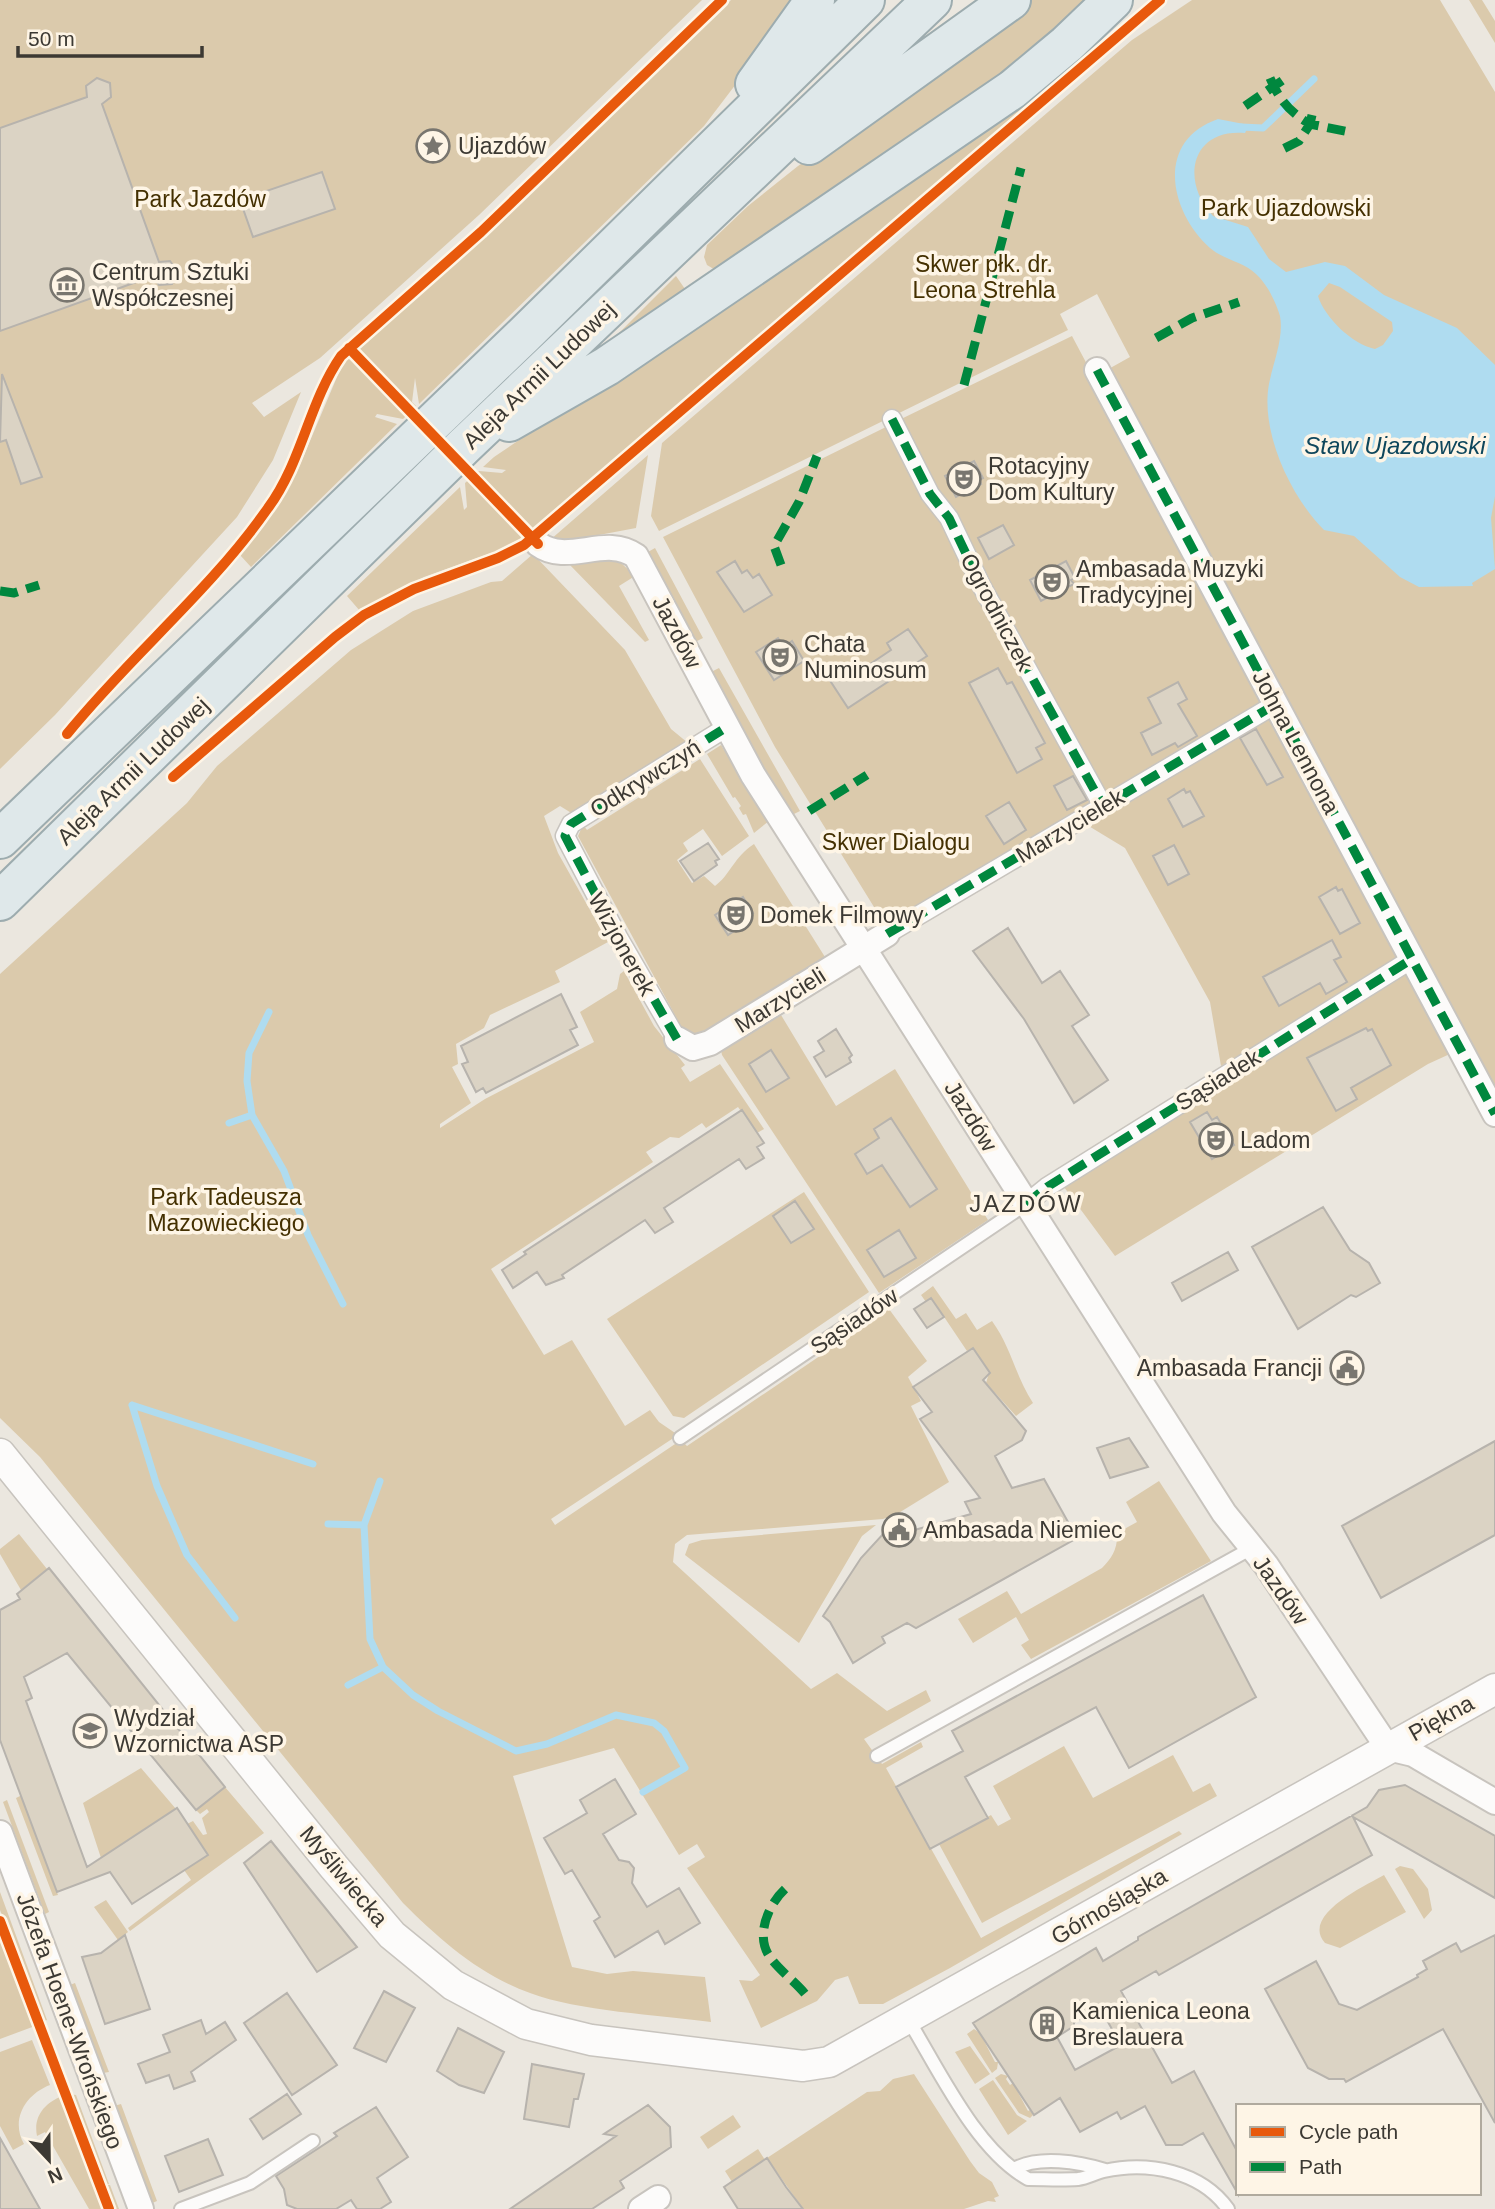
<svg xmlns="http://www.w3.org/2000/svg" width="1495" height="2209" font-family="Helvetica,sans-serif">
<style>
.green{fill:#dbcaac}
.water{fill:#afdcf0;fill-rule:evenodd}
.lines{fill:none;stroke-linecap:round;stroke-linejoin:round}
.stream{stroke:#afdcf0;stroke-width:7}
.building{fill:#dbd3c4;stroke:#b7b3ad;stroke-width:2;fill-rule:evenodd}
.service-casing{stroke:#c8c4be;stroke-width:16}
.pedestrian-casing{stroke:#c8c4be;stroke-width:21}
.minor-casing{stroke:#c8c4be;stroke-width:28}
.tertiary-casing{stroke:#c8c4be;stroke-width:33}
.primary-casing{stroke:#9dacaf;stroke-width:42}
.service{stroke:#fcfbfa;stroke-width:12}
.pedestrian{stroke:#fcfbfa;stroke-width:18}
.minor{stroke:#fcfbfa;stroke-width:24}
.tertiary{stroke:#fcfbfa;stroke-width:30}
.primary{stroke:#dfe8ea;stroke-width:38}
.quiet{stroke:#00873e;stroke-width:9;stroke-dasharray:18 9;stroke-linecap:butt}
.cycleway-casing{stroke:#fef5e6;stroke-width:15}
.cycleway{stroke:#e8590c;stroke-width:10}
.labels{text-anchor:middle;stroke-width:7;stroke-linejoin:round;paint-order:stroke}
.poi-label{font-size:23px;fill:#3c3933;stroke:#fef5e6;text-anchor:start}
.park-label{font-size:23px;fill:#443001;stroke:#fef5e6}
.street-label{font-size:23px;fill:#3c3933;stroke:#fef5e6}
.water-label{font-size:24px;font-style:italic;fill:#0f475c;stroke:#fef5e6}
.neighbourhood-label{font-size:24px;letter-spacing:2px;fill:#3c3933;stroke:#fef5e6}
</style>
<rect width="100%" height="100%" fill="#ebe7df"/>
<!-- green -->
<path class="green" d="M0,0H702L479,215L320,358L252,403L264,417L301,392L273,460L237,517L55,715L0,769Z
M731,0H800L704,126L419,404L415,378L412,402L416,406L403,419L377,414L375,417L397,424L251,567L240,555L262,528L296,474L345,358L510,212Z
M1032,0H1101L1065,33L717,271L707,265L704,257L707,245L748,206L798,166Z
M1192,0H1440L1495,92V1101L1105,371L1130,357L1097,294L1060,314L1068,330L659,531L651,516L662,443L1132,40Z
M1469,0H1482L1495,21V43Z
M1084,46L1089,51L522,542L424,577L360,611L347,596L460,487L464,510L467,507L465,483L479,471L502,473L506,470L483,467L494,457L808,246Z
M676,276L685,289L609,343Z
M1072,336L1263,696L1257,706L1106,795L930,482L899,420Z
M890,425L944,520L1094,804L887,928L775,747L663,537Z
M648,455L636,528L567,541L550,540Z
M655,548L703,638L695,642L648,552Z
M533,554L625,650L671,729L688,743L573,814L560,806L544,816L558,853L608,942L555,971L560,982L490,1015L484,1028L456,1044L458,1064L452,1067L471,1103L440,1124V1128L485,1099L594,1042L580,1012L617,989L620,974L624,971L654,1026L685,1065L681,1068L690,1082L720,1064L764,1129L757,1133L738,1107L706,1128L702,1123L679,1138L670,1137L646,1152L653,1162L491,1269L544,1355L572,1340L625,1426L650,1410L659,1422L678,1435L551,1519L555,1525L681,1440L687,1446L889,1309L927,1361L908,1377L921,1401L911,1406L949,1482L897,1514L883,1519L687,1535L675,1544L673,1562L811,1689L837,1673L887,1711L926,1690L931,1701L864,1739L882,1764L921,1742L923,1747L886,1768L981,1938L1179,1831L1182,1834L950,1968L883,2004H859L848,1976L835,1980L817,2001L761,2028L739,1980L752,1981L760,1975L687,1868L705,1857L697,1844L679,1855L614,1748L513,1776L572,1967L607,1974L633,1971L705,1977L711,2022C658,2015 578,2011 530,1993C481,1976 439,1939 403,1903L40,1457L0,1418V974L187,803L217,766L351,650L413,611L491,582L502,581Z
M596,558L618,560L635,576L619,586L649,640L645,642L568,563Z
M719,668L800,811L792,815L761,766L711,672Z
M1269,718L1399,960L1221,1066L1210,1002L1125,848L1087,825Z
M721,745L769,821L754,833L746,814L743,815L739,808L741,806L735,797L733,798L707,754Z
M700,759L749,836L722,856L703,829L683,843L688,851L677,860L692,883L704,876L715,886C730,875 734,857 754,844L830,965L702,1041L683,1030L578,836L583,825L587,830Z
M1407,974L1452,1053L1428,1064L1115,1256L1064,1187Z
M778,1010L836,1106L895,1069L988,1220L879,1293L722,1055L720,1045Z
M804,1192L869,1292L684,1418L673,1416L607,1319Z
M933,1286L956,1319L966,1313L977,1330L992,1321C1011,1347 1015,1375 1033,1403L1016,1416L986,1383L989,1373L973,1348L967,1351L932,1299L926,1302L921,1295Z
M1159,1481L1211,1561L1031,1659L1021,1645L1029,1640L1016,1617L973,1643L958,1619L1007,1591L1021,1614L1102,1568C1112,1558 1118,1548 1117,1533L1137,1522L1126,1502Z
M876,1525L862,1536L799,1643L685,1555L689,1544L702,1540Z
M19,1534L47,1569L21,1590L0,1554V1549Z
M1064,1746L1093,1798L1173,1755L1193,1792L1210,1783L1217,1796L982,1923L939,1844L991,1815L998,1826L1011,1819L993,1786Z
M141,1768L176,1809L101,1858L83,1803Z
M225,1787L264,1833L130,1931L128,1928L191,1880L184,1870L208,1855L187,1824L193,1821L203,1835L207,1834L202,1818L209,1812L207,1809L200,1814L196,1810Z
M22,1795L23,1802L58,1895L53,1896L16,1798Z
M7,1800L49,1912L45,1914L3,1802Z
M1400,1866L1413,1869L1428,1889L1432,1910L1424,1919L1395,1869Z
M1384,1875L1406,1912L1340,1948L1325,1943C1300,1915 1367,1885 1384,1875Z
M0,1892L47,2020L42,2022L0,1910Z
M106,1900L128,1932L118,1940L94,1907Z
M0,1932L35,2026L0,2039Z
M75,1983L109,2072L103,2073L70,1985Z
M974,2029L980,2033L995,2062H998L997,2069L992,2073L967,2034Z
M32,2040L50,2085C26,2094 10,2119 24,2144L13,2150L0,2126V2052Z
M970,2046L990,2074L975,2084L955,2052Z
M914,2074L970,2161L979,2173L992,2182L999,2196L994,2198L996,2202L988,2201L964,2209H803L767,2158L867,2092L880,2091L893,2079Z
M1001,2074L1008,2076L1006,2079L1010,2085L1013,2083L1028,2111L1030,2110L1033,2115L1030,2118L1019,2113L995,2078Z
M993,2080L1017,2115L1027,2121L1008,2135L979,2089Z
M69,2094L76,2095L109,2184L106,2185H110L119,2209H113Z
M62,2096L104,2209H89L45,2132L37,2136C33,2116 45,2103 62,2096Z
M121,2104L157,2201L150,2204L114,2106Z
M733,2115L741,2127L708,2149L700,2137Z
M758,2149L765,2160L732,2182L725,2171Z"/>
<!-- water -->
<path class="water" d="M1218,119L1249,125L1245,133C1191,128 1180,181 1213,216L1248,227L1269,259L1286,272L1325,262L1345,266L1384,295L1457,328L1495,365V496L1491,518L1495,569L1472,583L1473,586L1419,587L1400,577L1354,536L1324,530C1291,497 1260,432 1269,384C1273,363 1284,338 1280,316C1276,302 1267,284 1256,274C1244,262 1224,260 1210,248C1169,211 1155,141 1218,119ZM1329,283L1340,287L1392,322L1393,331L1383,345L1375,349C1352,344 1325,318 1318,296Z"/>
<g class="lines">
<!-- stream -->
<path class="stream" d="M1241,127L1263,128L1314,79
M269,1012L249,1053L247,1081L252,1115L284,1171L308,1235L343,1304
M229,1123L252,1115
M132,1405L157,1486L187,1555L235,1618
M132,1405L313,1464
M328,1524L364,1525
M383,1667L413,1695L438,1711L516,1751L547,1744L616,1715L654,1723L664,1731L685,1768L643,1792
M348,1685L383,1667L370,1639L364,1525L380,1481"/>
</g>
<!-- building -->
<path class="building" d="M97,78L110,83L111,97L102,104L159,262L170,261L178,272L172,284L159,285L153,276L0,331V128L87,97L86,86Z
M322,172L335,209L253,237L240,200Z
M2,374L42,477L21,484L6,440L0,442Z
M974,461L983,478L979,480L981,484L956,497L945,476Z
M1003,525L1014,545L989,559L978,538Z
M735,561L742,573L747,570L753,578L759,574L772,595L744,612L717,572Z
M1066,561L1075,578L1071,580L1074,584L1041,601L1030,580Z
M908,629L927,656L848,708L829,679L853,664L858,672L891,650L887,643Z
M778,638L784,647L792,641L804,661L774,680L756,652Z
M998,668L1007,684L1012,682L1045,743L1036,748L1042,759L1017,773L969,683Z
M1178,682L1187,699L1178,704L1197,736L1178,747L1175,743L1152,755L1141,733L1161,723L1148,698Z
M1256,729L1283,777L1267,785L1240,738Z
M1073,776L1087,800L1067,810L1054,786Z
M1184,789L1186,793L1190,791L1204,816L1183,827L1168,799Z
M1009,802L1026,830L1004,844L986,816Z
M708,843L719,859L715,861L717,865L694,881L680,861Z
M1174,845L1189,874L1168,885L1153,856Z
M1336,887L1338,891L1342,889L1360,923L1340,934L1319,897Z
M743,897L753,913L749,915L752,919L728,935L715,915Z
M1008,928L1042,983L1060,971L1089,1015L1072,1026L1108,1080L1074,1103L1024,1019L973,951Z
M1332,940L1341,957L1334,960L1347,982L1326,994L1320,983L1279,1006L1263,977Z
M561,994L577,1027L570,1030L578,1045L486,1093L483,1088L476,1092L462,1064L468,1062L461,1046Z
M1366,1028L1368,1031L1372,1029L1391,1065L1351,1088L1357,1099L1336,1111L1307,1058Z
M836,1029L852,1055L849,1058L851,1062L826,1077L814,1057L824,1051L818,1041Z
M771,1050L789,1078L766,1092L749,1064Z
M742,1110L764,1143L757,1147L764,1158L746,1169L739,1159L664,1208L673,1222L655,1233L645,1220L562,1275L564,1278L546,1285L537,1272L513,1288L502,1270L526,1254L524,1252Z
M1207,1112L1212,1120L1217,1117L1234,1145L1212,1159L1190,1122Z
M891,1118L937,1189L910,1207L882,1165L867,1174L855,1154L879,1138L874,1129Z
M795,1201L814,1229L791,1243L773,1216Z
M1323,1207L1350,1250L1369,1263L1380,1283L1356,1297L1351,1295L1298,1329L1252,1247Z
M899,1230L916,1258L884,1277L867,1250Z
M1228,1252L1238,1270L1182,1301L1172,1283Z
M931,1298L944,1317L927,1328L914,1309Z
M973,1348L990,1373L983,1380L1026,1431L1022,1440L995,1456L1012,1488L1044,1479L1077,1538L916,1628L907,1623L882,1637L885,1643L853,1663L830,1622L823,1616L861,1558L884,1533L891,1542L911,1531L971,1514L965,1502L980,1498L920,1419L932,1412L913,1387Z
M1129,1438L1148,1467L1110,1478L1097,1448Z
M1495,1441V1535L1381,1598L1342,1526Z
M49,1568L225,1787L196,1810L67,1653L24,1677L32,1698L26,1701L87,1867L177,1808L208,1855L132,1904L110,1872L57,1892L0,1740V1610L20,1599L17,1594Z
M1203,1595L1256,1697L1129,1768L1096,1707L965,1777L988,1818L930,1849L896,1787L963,1751L952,1731Z
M615,1779L636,1814L603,1834L619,1860L629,1862L634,1868L632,1883L647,1907L679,1888L700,1923L665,1944L658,1931L615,1957L594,1921L600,1917L572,1870L565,1874L544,1838L587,1813L580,1800Z
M1405,1785L1495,1836V1898L1353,1817L1372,1855L1159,1975L1156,1971L1121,1991L1172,2083L1194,2071L1238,2153V2194L1203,2133L1182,2145H1166L1145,2106L1121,2119L1117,2112L1080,2132L1060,2098L1034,2115L973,2023L1096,1948L1103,1961L1138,1940V1937L1367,1807L1379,1790ZM1100,2008L1121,2045L1075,2070L1057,2037L1074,2026V2022Z
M271,1841L357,1947L317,1972L244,1863Z
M125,1935L150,2009L105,2024L82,1957L101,1953Z
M1495,1935V2123L1443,2029L1346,2082L1344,2079H1329L1308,2068L1265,1989L1316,1961L1339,2004L1357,2010L1418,1977L1417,1975L1427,1969L1423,1961L1456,1943L1461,1952Z
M384,1991L415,2008L386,2062L354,2048Z
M287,1993L337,2065L292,2095L244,2023Z
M201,2020L206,2034L225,2022L236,2040L191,2072L195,2081L174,2089L169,2075L146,2083L138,2064L170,2052L163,2035Z
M458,2028L504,2052L484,2093L459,2085L437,2071Z
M532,2064L584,2074L578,2099H574L569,2127L524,2119Z
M287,2094L301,2114L263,2139L250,2119Z
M648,2105L670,2127L671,2147L620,2181L624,2188L592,2209H510L616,2136L604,2134Z
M376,2107L408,2157L377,2178L391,2202L380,2209H357L351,2200L336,2209H297L287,2205L284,2189L276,2176L337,2136L334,2133Z
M0,2138L40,2209H0Z
M208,2139L223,2175L179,2192L165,2156Z
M767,2158L786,2187L803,2209H738L724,2187Z"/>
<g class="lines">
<defs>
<path id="service" d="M680,1438L1026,1204
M877,1756L1252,1548
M909,2021C939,2070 976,2150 1028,2179C1044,2179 1061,2180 1078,2179C1087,2178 1095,2173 1104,2171C1148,2161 1201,2171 1228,2209
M1014,2169C1039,2155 1079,2162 1105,2170
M181,2209L250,2183L313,2141"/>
<path id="pedestrian" d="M892,419L930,494L949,518L981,585L1103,806
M887,934L1276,704
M677,1039L618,937L565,836L571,824L727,727
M1026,1204L1047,1187L1412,959"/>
<path id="minor" d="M1097,370L1495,1114
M538,544C568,566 605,534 636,556L753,775L1224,1513L1266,1565L1388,1748L1413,1754L1495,1802
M677,1039L693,1048L710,1043L887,934
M0,1833L141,2209
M641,2209L658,2198"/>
<path id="tertiary" d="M0,1454L334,1867L392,1935L453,1985L526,2024L591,2040L803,2066L829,2062L1495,1689"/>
<path id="primary" d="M755,84L815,0
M809,145L1011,0
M509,422L607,366L1013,89L1067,44L1113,0
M0,839L524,335L865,0
M0,901L464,446L932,0"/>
</defs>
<!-- service casing -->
<use href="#service" class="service-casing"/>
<!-- pedestrian casing -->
<use href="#pedestrian" class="pedestrian-casing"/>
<!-- minor casing -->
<use href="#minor" class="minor-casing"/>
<!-- tertiary casing -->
<use href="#tertiary" class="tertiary-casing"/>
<!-- primary casing -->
<use href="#primary" class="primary-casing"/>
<!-- service -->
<use href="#service" class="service"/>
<!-- pedestrian -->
<use href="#pedestrian" class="pedestrian"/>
<!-- minor -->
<use href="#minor" class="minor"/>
<!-- tertiary -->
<use href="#tertiary" class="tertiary"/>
<!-- primary -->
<use href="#primary" class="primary"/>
<!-- quiet -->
<path class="quiet" d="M1270,78C1279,99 1289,112 1310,124L1299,141L1279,151
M1245,106L1283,80
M1312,115L1310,124L1349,132
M1156,338L1192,318L1239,302
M1097,370L1495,1114
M964,385L1021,168
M892,419L930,494L949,518L981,585L1103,806
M781,565L774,546L799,502L817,456
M0,591L14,593L39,585
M809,811L867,775
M887,934L1276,704
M677,1039L618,937L565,836L571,824L727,727
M1026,1204L1047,1187L1412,959
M785,1889C769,1904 756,1933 768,1954C777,1969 795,1981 806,1995"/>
<defs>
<path id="cycleway" d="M349,348L538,544
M67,734C130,656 210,591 268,508C302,462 309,402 341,356L481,232L722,0
M173,777L335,637L364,615L414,589L498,558L524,545L1160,0
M0,1921L109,2209"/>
</defs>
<!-- cycleway casing -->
<use href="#cycleway" class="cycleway-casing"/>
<!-- cycleway -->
<use href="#cycleway" class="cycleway"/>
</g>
<!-- icons -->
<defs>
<symbol id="sight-ring" viewBox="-11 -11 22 22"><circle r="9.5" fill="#fef5e6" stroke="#79766f" stroke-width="1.5"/><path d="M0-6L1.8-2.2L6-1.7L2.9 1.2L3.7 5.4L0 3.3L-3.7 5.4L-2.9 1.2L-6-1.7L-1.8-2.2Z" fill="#79766f"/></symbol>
<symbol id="museum-ring" viewBox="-11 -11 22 22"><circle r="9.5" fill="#fef5e6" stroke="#79766f" stroke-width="1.5"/><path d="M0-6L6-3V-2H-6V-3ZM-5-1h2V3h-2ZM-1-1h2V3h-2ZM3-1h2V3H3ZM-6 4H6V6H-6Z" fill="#79766f"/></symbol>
<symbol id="theatre-ring" viewBox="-11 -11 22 22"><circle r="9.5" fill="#fef5e6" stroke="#79766f" stroke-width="1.5"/><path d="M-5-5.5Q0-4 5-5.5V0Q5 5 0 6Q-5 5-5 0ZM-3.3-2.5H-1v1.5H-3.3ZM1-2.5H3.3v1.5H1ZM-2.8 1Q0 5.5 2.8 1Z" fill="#79766f"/></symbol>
<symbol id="civic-ring" viewBox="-11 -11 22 22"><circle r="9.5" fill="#fef5e6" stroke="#79766f" stroke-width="1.5"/><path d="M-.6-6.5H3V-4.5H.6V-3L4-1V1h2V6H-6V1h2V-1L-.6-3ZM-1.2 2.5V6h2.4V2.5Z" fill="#79766f"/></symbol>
<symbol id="university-ring" viewBox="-11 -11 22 22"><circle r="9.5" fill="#fef5e6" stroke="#79766f" stroke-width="1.5"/><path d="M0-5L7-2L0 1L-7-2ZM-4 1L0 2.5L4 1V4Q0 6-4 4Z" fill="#79766f"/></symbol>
<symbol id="building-ring" viewBox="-11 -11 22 22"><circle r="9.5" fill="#fef5e6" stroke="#79766f" stroke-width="1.5"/><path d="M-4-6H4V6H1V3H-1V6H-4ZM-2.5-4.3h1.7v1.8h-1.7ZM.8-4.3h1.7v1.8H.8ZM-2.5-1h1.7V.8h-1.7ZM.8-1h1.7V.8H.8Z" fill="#79766f"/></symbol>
</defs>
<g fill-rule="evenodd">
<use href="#sight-ring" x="414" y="127" width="38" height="38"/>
<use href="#museum-ring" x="48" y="266" width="38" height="38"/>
<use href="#theatre-ring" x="945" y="460" width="38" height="38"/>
<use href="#theatre-ring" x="1033" y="563" width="38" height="38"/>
<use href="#theatre-ring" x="761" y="638" width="38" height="38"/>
<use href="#theatre-ring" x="717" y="896" width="38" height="38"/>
<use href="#theatre-ring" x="1197" y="1121" width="38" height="38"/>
<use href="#civic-ring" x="1328" y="1349" width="38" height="38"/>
<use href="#civic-ring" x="880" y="1511" width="38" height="38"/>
<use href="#university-ring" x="71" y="1712" width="38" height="38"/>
<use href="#building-ring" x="1028" y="2005" width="38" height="38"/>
</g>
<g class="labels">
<!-- poi labels -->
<g class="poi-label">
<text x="458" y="154">Ujazdów</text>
<text x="92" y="280">Centrum Sztuki<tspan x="92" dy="26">Współczesnej</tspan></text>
<text x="988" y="474">Rotacyjny<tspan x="988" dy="26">Dom Kultury</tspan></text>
<text x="1076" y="577">Ambasada Muzyki<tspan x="1076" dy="26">Tradycyjnej</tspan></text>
<text x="804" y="652">Chata<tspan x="804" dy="26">Numinosum</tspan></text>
<text x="760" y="923">Domek Filmowy</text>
<text x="1240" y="1148">Ladom</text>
<text x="1322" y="1376" text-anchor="end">Ambasada Francji</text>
<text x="923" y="1538">Ambasada Niemiec</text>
<text x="114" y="1726">Wydział<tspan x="114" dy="26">Wzornictwa ASP</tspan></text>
<text x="1072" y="2019">Kamienica Leona<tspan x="1072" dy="26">Breslauera</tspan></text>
</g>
<!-- park labels -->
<g class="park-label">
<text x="200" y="207">Park Jazdów</text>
<text x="1286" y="216">Park Ujazdowski</text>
<text x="984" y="272">Skwer płk. dr.<tspan x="984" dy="26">Leona Strehla</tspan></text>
<text x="896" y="850">Skwer Dialogu</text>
<text x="226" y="1205">Park Tadeusza<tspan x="226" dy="26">Mazowieckiego</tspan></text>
</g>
<!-- street labels -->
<g class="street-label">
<text transform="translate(539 375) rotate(-44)" y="8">Aleja Armii Ludowej</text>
<text transform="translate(997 612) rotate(62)" y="8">Ogrodniczek</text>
<text transform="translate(677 632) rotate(62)" y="8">Jazdów</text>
<text transform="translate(1296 742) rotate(62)" y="8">Johna Lennona</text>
<text transform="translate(133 771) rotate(-44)" y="8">Aleja Armii Ludowej</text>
<text transform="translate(645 778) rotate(-32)" y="8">Odkrywczyń</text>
<text transform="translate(1070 826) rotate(-31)" y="8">Marzycielek</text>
<text transform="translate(622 944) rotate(61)" y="8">Wizjonerek</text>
<text transform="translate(780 1000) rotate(-32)" y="8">Marzycieli</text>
<text transform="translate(1218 1080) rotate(-32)" y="8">Sąsiadek</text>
<text transform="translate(971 1116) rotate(58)" y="8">Jazdów</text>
<text transform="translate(854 1321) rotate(-34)" y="8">Sąsiadów</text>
<text transform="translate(1281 1590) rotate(55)" y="8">Jazdów</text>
<text transform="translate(1441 1718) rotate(-29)" y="8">Piękna</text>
<text transform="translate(344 1876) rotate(50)" y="8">Myśliwiecka</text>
<text transform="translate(1109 1906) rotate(-30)" y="8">Górnośląska</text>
<text transform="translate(70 2021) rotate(70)" y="8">Józefa Hoene-Wrońskiego</text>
</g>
<!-- water labels -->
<g class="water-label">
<text x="1395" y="454">Staw Ujazdowski</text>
</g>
<!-- neighbourhood labels -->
<g class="neighbourhood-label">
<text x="1026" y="1212">JAZDÓW</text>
</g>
</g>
<!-- legend -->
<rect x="1236" y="2104" width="245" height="91" fill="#fef5e6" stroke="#b0aa9e" stroke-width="2"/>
<rect x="1250" y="2127" width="35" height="10" fill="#e8590c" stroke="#b0aa9e" stroke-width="2"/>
<text x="1299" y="2139" font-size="21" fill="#3c3933">Cycle path</text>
<rect x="1250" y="2162" width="35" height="10" fill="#00873e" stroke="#b0aa9e" stroke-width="2"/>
<text x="1299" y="2174" font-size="21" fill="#3c3933">Path</text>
<!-- north arrow -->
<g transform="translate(49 2160) rotate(158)" stroke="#fef5e6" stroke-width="5" paint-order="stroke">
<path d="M0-5L12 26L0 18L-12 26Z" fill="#3c3933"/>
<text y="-10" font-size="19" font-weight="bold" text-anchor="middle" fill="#3c3933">N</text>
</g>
<!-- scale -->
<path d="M18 46v10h184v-10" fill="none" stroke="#3c3933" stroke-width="3.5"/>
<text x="28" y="46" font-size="21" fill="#3c3933" stroke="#fef5e6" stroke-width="5" paint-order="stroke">50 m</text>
</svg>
